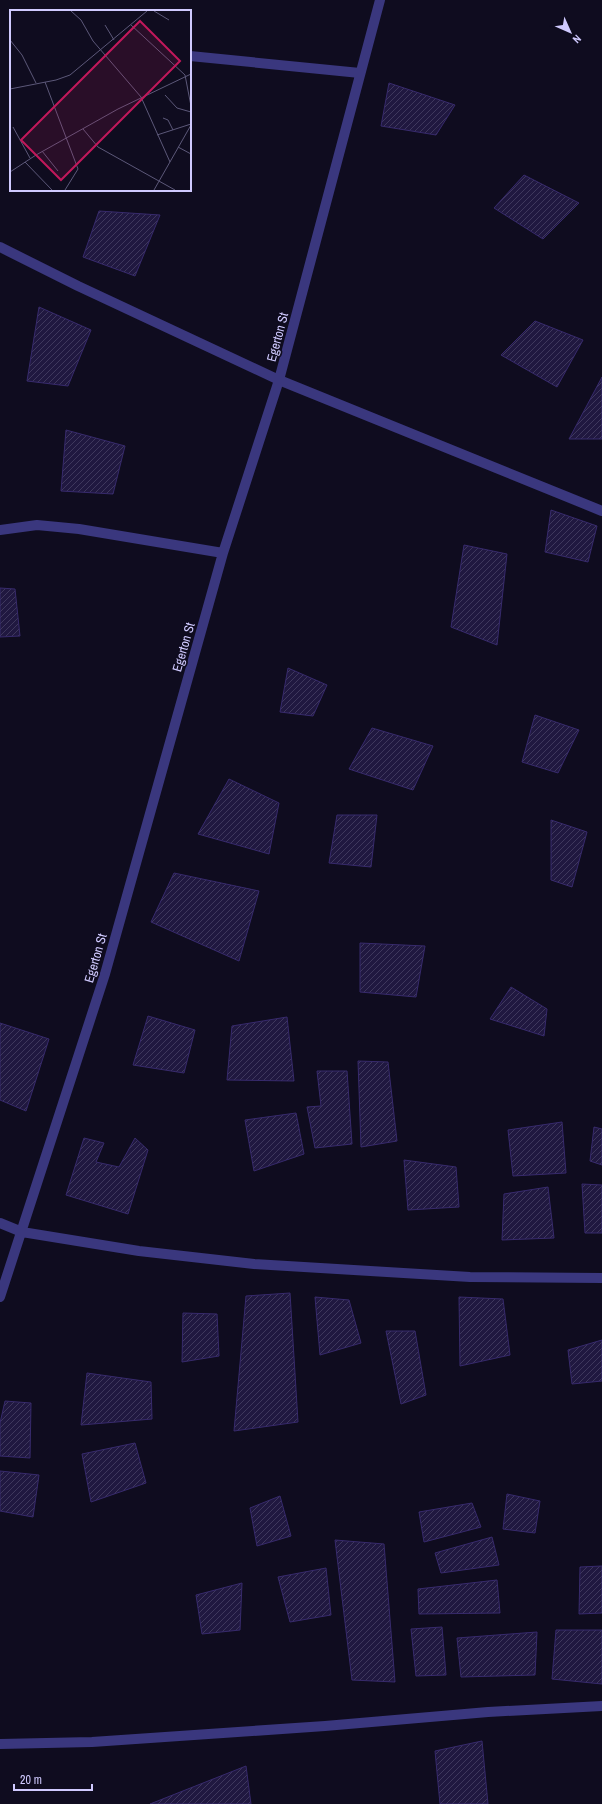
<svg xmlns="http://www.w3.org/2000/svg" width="602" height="1804" font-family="'Archivo Narrow',sans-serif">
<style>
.building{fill:url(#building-hatch);stroke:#372a6c}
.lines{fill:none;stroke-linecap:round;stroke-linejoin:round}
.minor{stroke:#3a377e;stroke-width:10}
.labels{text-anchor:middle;stroke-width:3.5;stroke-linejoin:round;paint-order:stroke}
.street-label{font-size:13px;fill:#d0caff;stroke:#0f0c1f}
.inset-road{fill:none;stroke:#5c5879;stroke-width:1}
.view{fill:#c2185b;fill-opacity:0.15;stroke:#c2185b;stroke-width:2}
.inset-edge{fill:none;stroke:#d0caff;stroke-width:2}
</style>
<defs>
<pattern id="building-hatch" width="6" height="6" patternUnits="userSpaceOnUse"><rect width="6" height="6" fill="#201840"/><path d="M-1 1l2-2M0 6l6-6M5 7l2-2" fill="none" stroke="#3f385d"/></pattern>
</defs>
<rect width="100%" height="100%" fill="#0f0c1f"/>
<!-- building -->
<path class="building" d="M389,83L455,105L436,135L381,126Z
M524,175L579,203L543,239L494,208Z
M99,211L160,215L135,276L83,257Z
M39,307L91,330L68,386L27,381Z
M535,321L583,340L557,387L501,355Z
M602,377V439H569Z
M66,430L125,446L113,494L61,491Z
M551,510L597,526L588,562L545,552Z
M464,545L507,554L497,645L451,627Z
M0,588L15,589L20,636L0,637Z
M288,668L327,685L313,716L280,712Z
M535,715L579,730L558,773L522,762Z
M372,728L433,746L413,790L349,769Z
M229,779L279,803L269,854L198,834Z
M337,815H377L371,867L329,863Z
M551,820L587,832L572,887L551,880Z
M174,873L259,891L239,961L151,922Z
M360,943L425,946L416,997L360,992Z
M511,987L547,1009L544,1036L490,1019Z
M148,1016L195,1030L184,1073L133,1065Z
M287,1017L294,1081L227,1080L232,1026Z
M0,1023L49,1039L26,1111L0,1100Z
M358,1061L388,1062L397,1141L361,1147Z
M317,1071H347L352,1144L315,1148L307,1107L321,1106Z
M296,1113L304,1154L254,1171L245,1120Z
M562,1122L566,1173L513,1176L508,1130Z
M594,1127L602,1129V1165L590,1161Z
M84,1138L104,1143L96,1162L119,1167L135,1138L148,1150L128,1214L66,1195Z
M404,1160L456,1167L459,1207L408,1210Z
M582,1184L602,1185V1233H585Z
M548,1187L554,1238L502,1240L504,1194Z
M290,1293L298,1422L234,1431L246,1296Z
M315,1297L349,1300L361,1343L320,1355Z
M459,1297L503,1299L510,1355L460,1366Z
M183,1313L217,1314L219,1356L182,1362Z
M386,1331H415L426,1395L401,1404Z
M602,1340V1381L572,1384L568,1350Z
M87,1373L151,1382L152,1419L81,1425Z
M5,1401L31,1403L30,1458L0,1456V1423Z
M135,1443L146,1483L91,1502L82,1454Z
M0,1471L39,1475L33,1517L0,1511Z
M507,1494L540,1501L535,1533L503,1529Z
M280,1496L291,1536L257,1546L250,1508Z
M472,1503L481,1527L424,1542L419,1512Z
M492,1537L499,1565L441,1573L435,1553Z
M335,1540L384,1544L395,1682L352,1680Z
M602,1566V1613L579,1614L580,1567Z
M326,1568L331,1615L290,1622L278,1577Z
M497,1580L500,1613L419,1614L418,1589Z
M242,1583L240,1630L202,1634L196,1595Z
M442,1627L446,1675L416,1676L411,1629Z
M556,1630H602V1684L552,1679Z
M537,1632L535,1675L461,1677L457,1638Z
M482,1741L488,1804H440L435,1751Z
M246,1766L251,1804H150Z"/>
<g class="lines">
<!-- minor -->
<path class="minor" d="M190,56L360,73
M0,247L78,286L279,380L602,511
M0,530L37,525L79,529L223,553
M0,1223L22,1232L139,1251L254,1264L470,1277L602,1278
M0,1297L105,974L223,553L279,380L380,0
M0,1744L92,1742L325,1726L488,1712L602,1706"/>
</g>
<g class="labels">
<!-- street labels -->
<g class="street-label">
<text transform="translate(277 337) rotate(-75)" y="5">Egerton St</text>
<text transform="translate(183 647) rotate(-74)" y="5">Egerton St</text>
<text transform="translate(95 958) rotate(-74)" y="5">Egerton St</text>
</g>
</g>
<!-- overview -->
<g transform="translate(10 10)">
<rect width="181" height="181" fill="#0f0c1f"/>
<path class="inset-road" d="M61,1L71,10L83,31L131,87L160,152M144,1L159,10M95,15L104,30M121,15L175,65L181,96M0,30L12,45L26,73M35,72L68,159L55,180M0,79L46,70L60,65L137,1M155,85L167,98L181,102M153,108L158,110L163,120M3,117L20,148M73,119L88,137L165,180M147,125L181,114M168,137L181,144M32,141L48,161M15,152L42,180M0,162L26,145L108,99L181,64M144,180L181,115"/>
<path class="view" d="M130,11L170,51L51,170L11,130Z"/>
<rect width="181" height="181" class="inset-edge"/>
</g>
<!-- north arrow -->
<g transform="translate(570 32) rotate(135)" stroke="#0f0c1f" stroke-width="3" paint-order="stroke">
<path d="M0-3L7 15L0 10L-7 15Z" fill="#d0caff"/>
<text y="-6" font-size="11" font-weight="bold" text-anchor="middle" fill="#d0caff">N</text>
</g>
<!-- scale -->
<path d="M14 1784v6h78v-6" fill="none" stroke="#d0caff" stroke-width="2"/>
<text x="20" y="1784" font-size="12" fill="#d0caff" stroke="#0f0c1f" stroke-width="3" paint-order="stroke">20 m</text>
</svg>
